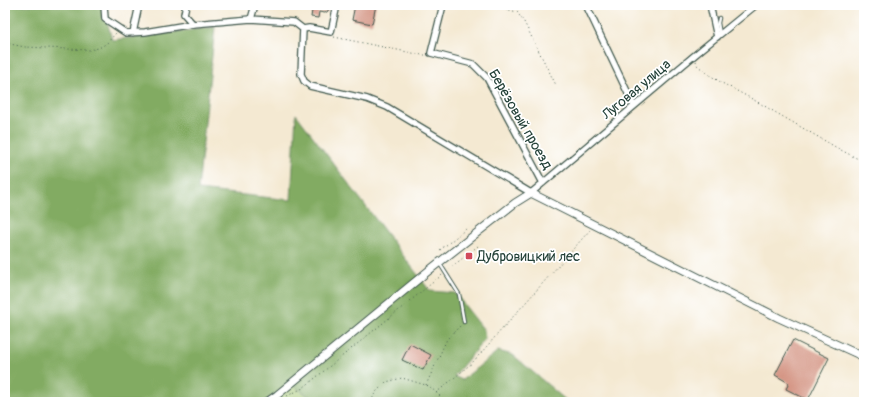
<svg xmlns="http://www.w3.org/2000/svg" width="869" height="407" font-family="Pangolin,sans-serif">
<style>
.green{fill:#a3c670;stroke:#618252}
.forest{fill:#82ab62;stroke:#50744b}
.building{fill:#d49483}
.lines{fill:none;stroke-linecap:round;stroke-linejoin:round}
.service-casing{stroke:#3f574c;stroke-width:4.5}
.minor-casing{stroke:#3f574c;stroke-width:8}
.tertiary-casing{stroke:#3f574c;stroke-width:9}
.path{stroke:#3f574c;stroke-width:1;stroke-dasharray:1 3;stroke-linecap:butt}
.service{stroke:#fff;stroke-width:2.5}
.minor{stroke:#fff;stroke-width:5.5}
.tertiary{stroke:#fff;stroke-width:7}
.poi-dot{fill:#d1495b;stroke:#fff;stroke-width:1.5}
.labels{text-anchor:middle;stroke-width:3.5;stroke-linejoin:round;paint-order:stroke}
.street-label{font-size:14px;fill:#1f3d34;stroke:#fff}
.poi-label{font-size:14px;fill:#1f3d34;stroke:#fff;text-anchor:start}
</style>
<rect width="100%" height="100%" fill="#fff"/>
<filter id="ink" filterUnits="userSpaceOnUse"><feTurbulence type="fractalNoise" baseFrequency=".025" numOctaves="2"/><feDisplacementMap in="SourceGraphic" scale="8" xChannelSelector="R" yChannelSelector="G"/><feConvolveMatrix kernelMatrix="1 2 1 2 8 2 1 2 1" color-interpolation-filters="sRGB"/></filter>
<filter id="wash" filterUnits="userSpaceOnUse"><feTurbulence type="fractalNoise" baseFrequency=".012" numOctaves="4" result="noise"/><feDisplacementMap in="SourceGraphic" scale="16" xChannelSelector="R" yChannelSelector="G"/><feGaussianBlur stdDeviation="0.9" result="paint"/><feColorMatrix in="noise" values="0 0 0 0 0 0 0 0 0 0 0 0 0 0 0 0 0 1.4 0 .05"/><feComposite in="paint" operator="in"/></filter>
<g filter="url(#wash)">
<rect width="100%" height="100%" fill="#f4e9d2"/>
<!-- green -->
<path class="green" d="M290,383L317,402H267Z"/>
<!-- forest -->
<path class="forest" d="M5,5H103L112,40L215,27L198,190L291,200L296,114L430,291L455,293L484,330L485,339L454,376L462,380L498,351L513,355L568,402H317L290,383L267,402H5Z"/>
<g id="blocks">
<!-- building -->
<path class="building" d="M313,5H329L328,11L325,13L319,12L318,18L311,17Z
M355,5H376L372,24L352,20Z
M793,340L829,358L808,400L786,389L789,383L775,375Z
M410,344L431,355L423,370L402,360Z"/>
</g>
</g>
<g filter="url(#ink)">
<use href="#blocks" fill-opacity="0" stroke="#3f574c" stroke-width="1"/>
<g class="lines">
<defs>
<path id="service" d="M719,18L718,23L720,34
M440,264L459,294L464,322"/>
<path id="minor" d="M104,5L105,19L126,33L145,32L193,24L251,19L294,22L303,29L301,74L304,81L310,86L367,99L387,107L531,193L702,49L756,5
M186,5L184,14L193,24
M443,5L431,53L473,64L487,78L543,183
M586,5L634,106
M710,5L717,37
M251,19L255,5
M303,29L309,28L331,32L337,5
M133,33L139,5"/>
<path id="tertiary" d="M267,402L277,395L427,272L515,203L531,193L779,318L864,357"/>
</defs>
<!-- service casing -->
<use href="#service" class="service-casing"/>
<!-- minor casing -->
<use href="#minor" class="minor-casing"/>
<!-- tertiary casing -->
<use href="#tertiary" class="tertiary-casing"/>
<!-- path -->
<path class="path" d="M490,5L517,12L524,22L557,87
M334,37L422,55H425
M5,43L25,47L89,50L99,48L107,43L116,33
M696,61L697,65L708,74L722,83L754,100L839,149L864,162
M440,250L466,229
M449,269L478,246
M426,385L447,339L461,325
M436,393L472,363L590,230
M287,396L303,388L442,275
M371,402L375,393L386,382L402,378L429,386L441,397V402"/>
<!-- service -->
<use href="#service" class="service"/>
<!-- minor -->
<use href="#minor" class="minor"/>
<!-- tertiary -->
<use href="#tertiary" class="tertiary"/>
</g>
</g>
<!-- markers -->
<rect class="poi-dot" x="465" y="252" width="8" height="8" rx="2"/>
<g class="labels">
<!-- street labels -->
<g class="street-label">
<text transform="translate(636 89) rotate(-40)" y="5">Луговая улица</text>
<text transform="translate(521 119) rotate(60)" y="5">Берёзовый проезд</text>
</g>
<!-- poi labels -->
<g class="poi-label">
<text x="477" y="261">Дубровицкий лес</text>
</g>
</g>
<!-- margin -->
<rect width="869" height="407" fill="none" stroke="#fff" stroke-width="20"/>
</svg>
